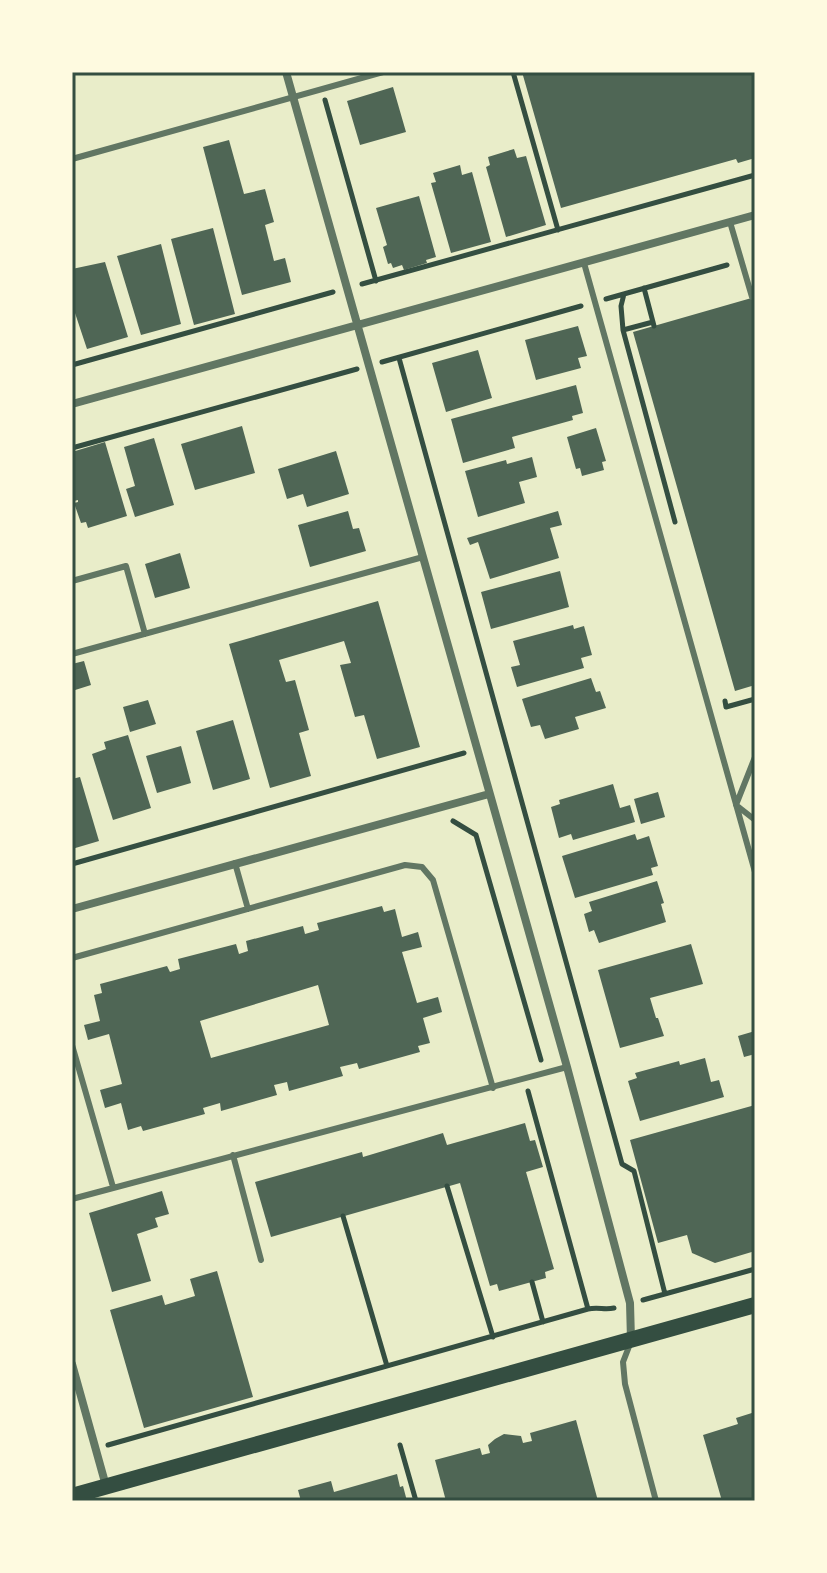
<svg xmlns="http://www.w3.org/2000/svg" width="827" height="1573" font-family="'Noto Serif',serif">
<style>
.building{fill:#4f6655;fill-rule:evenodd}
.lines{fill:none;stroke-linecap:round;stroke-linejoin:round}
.path{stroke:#344e41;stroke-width:5}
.service{stroke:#617663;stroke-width:6}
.minor{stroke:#617663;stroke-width:8}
.secondary{stroke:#344e41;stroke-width:16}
.neatline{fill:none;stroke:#344e41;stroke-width:3}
</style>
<rect width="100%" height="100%" fill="#e9edc9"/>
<!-- building -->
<path class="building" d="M522,72H755V158L738,163L736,159L561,208Z
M393,87L406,132L360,145L347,101Z
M229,140L244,194L265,189L274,222L265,225L274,261L285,258L291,282L242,295L203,147Z
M514,149L517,158L526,156L546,225L506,237L486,167L490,165L488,157Z
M460,165L462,175L472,172L491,242L451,253L431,183L436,182L433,173Z
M419,196L436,257L426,260L427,263L404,270L402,265L393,268L391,263L388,264L383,247L387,245L376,208Z
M213,228L235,314L194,325L171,239Z
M161,244L181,324L141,335L117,256Z
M105,262L128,337L87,349L72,304V269Z
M755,297V685L735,691L633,332Z
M578,326L587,356L578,358L581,368L536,380L525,340Z
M478,350L492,398L446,412L432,363Z
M576,385L583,413L572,416L573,420L512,437L515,448L463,463L451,419Z
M242,426L255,473L195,490L181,444Z
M596,428L606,461L602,462L604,470L582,476L580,468L576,469L567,437Z
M154,438L174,505L135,517L126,489L135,486L124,447Z
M105,442L127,516L88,528L86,522L81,523L74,503L78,502V500L74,501L72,495V452Z
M336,451L349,494L307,507L303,494L287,499L278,469Z
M532,457L537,477L519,482L525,503L478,517L465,471L506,460L507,464Z
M348,511L353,529L359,528L366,551L310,567L298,525Z
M558,511L562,525L550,528L559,558L490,579L478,542L470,545L467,538Z
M180,553L190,588L155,598L145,564Z
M560,571L569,607L491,629L481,592Z
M378,601L420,747L377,759L364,715L355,717L340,665L351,663L344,641L279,660L286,682L295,680L309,730L299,733L311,776L270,788L229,644Z
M573,625L574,629L584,626L592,655L581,658L584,668L517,687L511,667L520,665L513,641Z
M84,661L91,685L72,691V664Z
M591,678L596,692L600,691L606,708L575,717L579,729L545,739L540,725L531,727L522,699Z
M148,700L156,724L130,732L123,707Z
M233,720L250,779L213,790L196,731Z
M128,735L151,808L113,820L92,754L106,749L104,742Z
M181,746L191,783L157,793L146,756Z
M80,777L99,841L72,849V779Z
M613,784L620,808L630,805L635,822L573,840L571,834L559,838L551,807L560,804L559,800Z
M658,792L665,817L641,824L634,799Z
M635,834L637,840L649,836L658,866L651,868L653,875L575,898L562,856Z
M657,881L664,903L661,904L666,922L599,943L594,930L589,932L584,914L592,911L589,902Z
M382,906L384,912L395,909L402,937L418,932L422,947L402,952L417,1003L438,997L442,1012L423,1018L430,1043L418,1046L420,1052L359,1069L357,1063L340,1067L343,1076L289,1091L287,1082L274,1085L277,1095L221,1111L220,1103L203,1108L205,1114L143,1131L141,1126L128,1130L121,1103L105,1108L100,1090L122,1084L109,1034L88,1040L84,1025L100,1021L94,995L102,993L100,984L167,966L170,972L180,969L178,959L236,944L239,954L248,951L246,941L303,926L305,934L319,930L317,923ZM318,985L329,1025L211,1058L200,1021Z
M691,944L703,984L650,998L656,1018H658L664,1036L620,1048L598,970Z
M755,1031V1054L744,1057L738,1036Z
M705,1058L711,1082L719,1080L724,1097L640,1121L628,1081L637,1078L635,1073L679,1061L680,1065Z
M755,1105V1251L715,1263L692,1253L687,1235L658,1243L630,1140Z
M525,1123L530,1141L535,1140L543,1167L526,1172L554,1269L545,1272L546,1278L499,1291L497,1284L490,1286L460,1183L271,1237L255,1182L362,1152L363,1157L443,1133L447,1145Z
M162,1191L169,1214L155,1218L158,1227L137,1234L151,1281L112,1292L89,1213Z
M217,1271L253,1397L144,1428L110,1310L162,1295L165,1305L195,1296L190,1279Z
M755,1412V1501H722L703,1435L738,1424L736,1418Z
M576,1420L598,1501H446L435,1460L480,1448L482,1455L490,1453L488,1445L495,1439L504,1434L521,1436L523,1443L532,1441L530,1433Z
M397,1474L400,1487L403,1486L407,1501H301L298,1490L331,1481L334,1492Z"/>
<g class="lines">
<!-- path -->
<path class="path" d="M513,72L558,230
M325,100L376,281
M362,284L755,175
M644,288L654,326
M624,294L621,306L623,330L653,322
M606,299L727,265
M623,330L675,522
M399,358L622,1164L634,1171L665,1294
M382,362L581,306
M72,365L333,292
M72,448L357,369
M725,701L726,707L755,699
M453,821L476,835L541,1060
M72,864L464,753
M528,1091L588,1309
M447,1186L493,1337
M343,1216L387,1366
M532,1282L543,1322
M643,1300L755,1269
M108,1445L588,1309C598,1307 605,1310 614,1308
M400,1445L416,1501"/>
<!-- service -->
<path class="service" d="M72,159L383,72
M730,222L752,297
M584,263L755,872
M72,581L126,566L145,634
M72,654L423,557
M755,757L736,805L755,820
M235,863L248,909
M72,958L405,865L422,867L433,880L493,1088
M72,1045L113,1187
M233,1155L261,1260
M72,1199L567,1067
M630,1344L623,1362L625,1384L656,1501"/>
<!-- minor -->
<path class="minor" d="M286,72L567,1067L630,1303L631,1340
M72,404L755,215
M72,909L489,794
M72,1364L106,1486"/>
<!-- secondary -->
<path class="secondary" d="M72,1496L755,1305"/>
</g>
<!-- border -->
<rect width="827" height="1573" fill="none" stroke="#fefae0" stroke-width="148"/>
<rect x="74" y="74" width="679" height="1425" class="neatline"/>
</svg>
